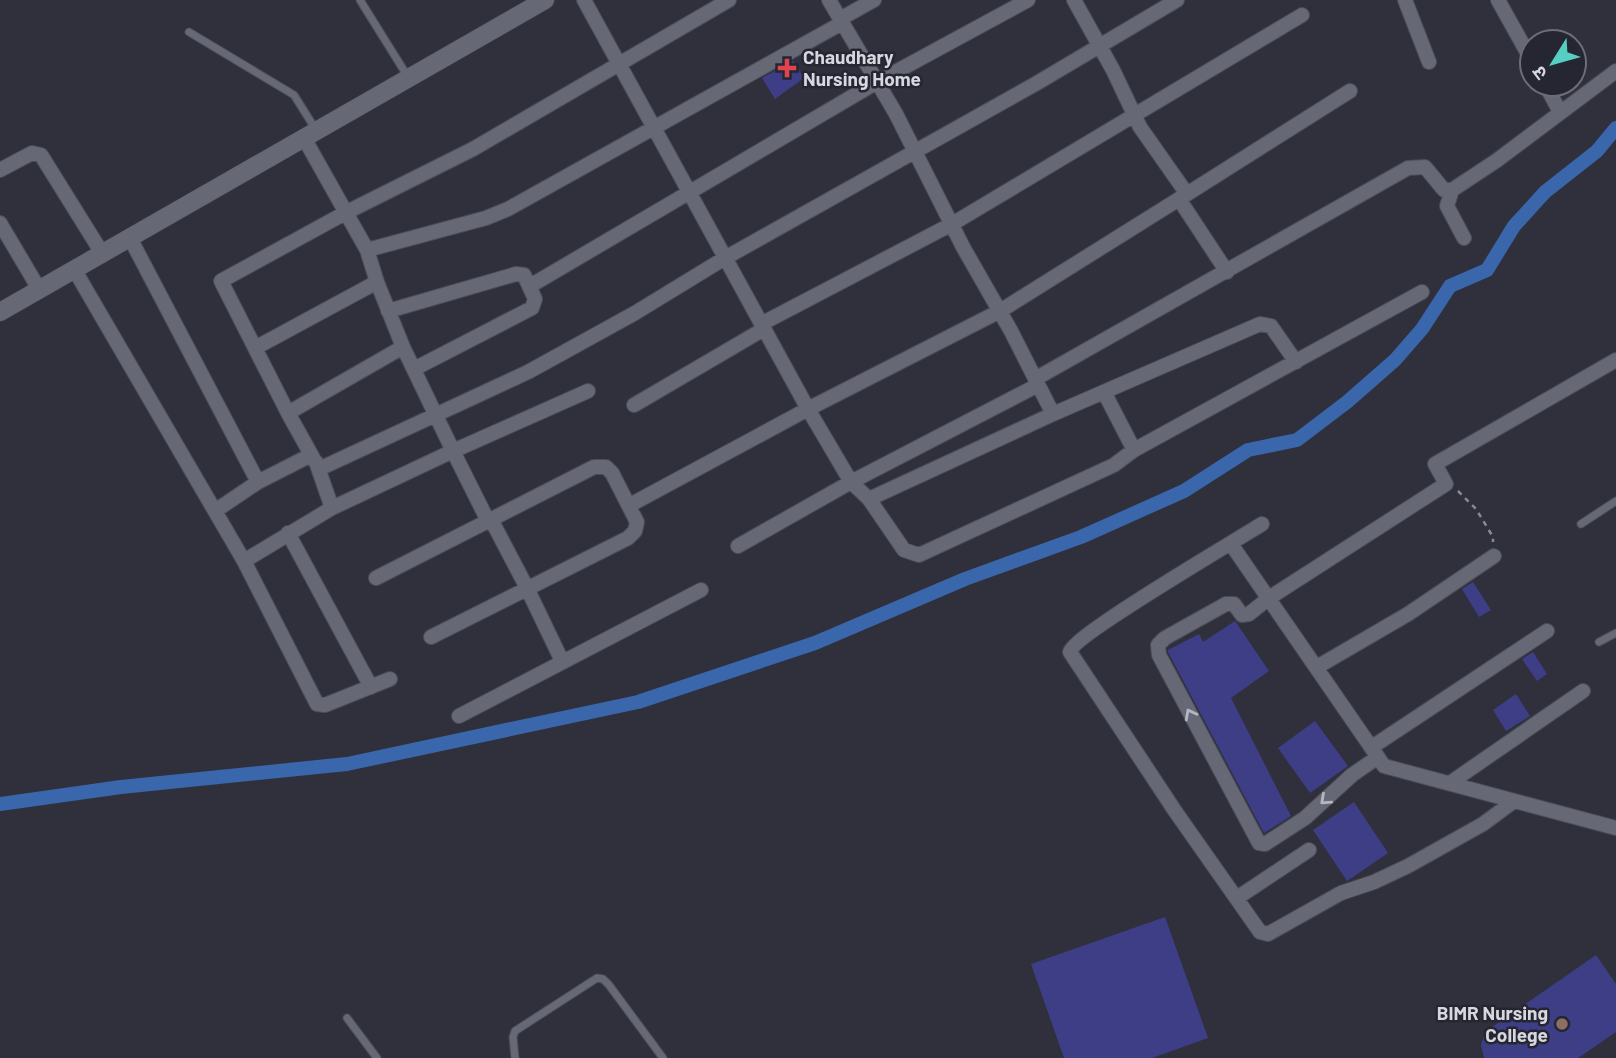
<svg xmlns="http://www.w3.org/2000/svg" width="1616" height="1058" font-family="Barlow,'Noto Sans Devanagari',sans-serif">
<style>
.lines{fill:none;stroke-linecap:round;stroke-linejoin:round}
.canal{stroke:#3a67ab;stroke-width:14}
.building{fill:#3e3e87}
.service-casing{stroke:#4c4d58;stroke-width:9}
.minor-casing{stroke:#4c4d58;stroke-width:16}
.tertiary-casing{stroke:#4c4d58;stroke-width:19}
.path{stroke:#898a94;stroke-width:2.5;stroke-dasharray:5 5;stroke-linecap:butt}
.service{stroke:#666876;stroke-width:7}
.minor{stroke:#666876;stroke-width:14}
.tertiary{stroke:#666876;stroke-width:18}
.oneway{stroke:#b4b6c0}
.health-dot{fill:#e0444e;stroke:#252632;stroke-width:2.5}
.education-dot{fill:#8d6e63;stroke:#252632;stroke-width:2.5}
.labels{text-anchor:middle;stroke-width:5;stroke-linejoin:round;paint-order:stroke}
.poi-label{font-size:19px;font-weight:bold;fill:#d6d7df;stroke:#252632;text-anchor:start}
</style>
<rect width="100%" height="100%" fill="#2f303c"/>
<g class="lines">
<!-- canal -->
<path class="canal" d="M0,804L121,787L347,764L638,702L815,643L965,579L1081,537L1184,491L1248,450L1297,440L1347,402L1395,360L1422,329L1450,286L1487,270L1514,226L1545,192L1597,151L1616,128"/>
</g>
<!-- building -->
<path class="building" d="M793,61L804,78L775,99L762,78Z
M1473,582L1491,610L1479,617L1462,589Z
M1235,621L1269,671L1231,698L1291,816L1264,833L1168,652V650L1199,634L1203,642Z
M1533,652L1547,674L1537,681L1522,659Z
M1516,694L1530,716L1506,731L1493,710Z
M1315,721L1348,766L1310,793L1278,748Z
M1354,802L1388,853L1347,881L1313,830Z
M1165,917L1208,1038L1152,1058H1064L1031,964Z
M1596,955L1616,984V1032L1578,1058H1484L1481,1045L1485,1032Z"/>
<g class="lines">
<defs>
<path id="service" d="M360,0L408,77
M189,32L294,95L316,130
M1581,524L1616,501
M1599,642L1616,633
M347,1018L377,1058
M515,1058L513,1037L515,1031L597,978L603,979L609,985L663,1058"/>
<path id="minor" d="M584,0L808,409L851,482L869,499L904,550L919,555L1114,465L1134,450
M829,0L896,114L963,247L1011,331L1053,414
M1405,0L1429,62
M1498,0L1532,61
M840,19L874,0
M1545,84L1560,112
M0,170L32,153L41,155L102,253
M1452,190L1447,206L1464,238
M1187,194L1350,91
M1179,199L1227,272
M0,223L39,289
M130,238L258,482
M367,250L486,218L508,209L842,23
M74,269L244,561L317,704L325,705L390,679
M530,286L877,82L1028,0
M388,311L516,274L524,275L535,299L532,308L414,369
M761,324L952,224L1302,15
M255,348L377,282
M1035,379L1408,168L1425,167L1444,190H1452L1496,161L1616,71
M1104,392L1134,450L1422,292
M634,405L764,329
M288,413L403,347
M313,458L288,413L221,281L347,212L473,149L729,0
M319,469L528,372L635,313L725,258L1037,83L1177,0
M869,499L1053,414L1260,324L1271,326L1296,362
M630,505L808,409L1000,311L1187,194L1140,127L1113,70L1074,0
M215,511L258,482L309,456L316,462L332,508
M1262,524C1235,541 1074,635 1070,652L1175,811L1260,932L1268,934L1341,893L1374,882L1408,866L1483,824L1514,801
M288,533L371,687
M1231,544L1384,766L1616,828
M738,546L851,482L1038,385
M244,561L332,508L453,451L403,347L377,282L367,250L304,138
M376,578L594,467H606L612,473L637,522L635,531L628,538L431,637
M562,661L527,588L495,527L485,515L453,451L588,391
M1317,667L1408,614L1494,556
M459,716L701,590
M1372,747L1547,631
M1378,757L1352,775L1305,818L1265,844L1259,843L1159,655L1158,645L1165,638L1226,604H1234L1242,615L1249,614L1269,598L1446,484L1435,464L1616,360
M1450,783L1583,691
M1237,898L1309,850"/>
<path id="tertiary" d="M0,312L545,0"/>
</defs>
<!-- service casing -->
<use href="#service" class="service-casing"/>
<!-- minor casing -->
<use href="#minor" class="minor-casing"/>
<!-- tertiary casing -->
<use href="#tertiary" class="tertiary-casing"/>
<!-- path -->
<path class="path" d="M1458,491L1476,509L1493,537V542"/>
<!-- service -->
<use href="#service" class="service"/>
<!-- minor -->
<use href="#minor" class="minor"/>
<!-- tertiary -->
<use href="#tertiary" class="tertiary"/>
</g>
<!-- one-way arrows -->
<defs><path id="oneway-chevron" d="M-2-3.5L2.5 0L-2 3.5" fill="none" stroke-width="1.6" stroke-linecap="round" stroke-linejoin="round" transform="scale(1.75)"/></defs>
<g class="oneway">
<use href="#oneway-chevron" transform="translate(1190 714) rotate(-118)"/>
<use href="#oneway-chevron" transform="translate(1325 800) rotate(138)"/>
</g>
<!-- markers -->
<path class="health-dot" d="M783.5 57.5h7v7h7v7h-7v7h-7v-7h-7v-7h7z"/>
<circle class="education-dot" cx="1562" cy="1024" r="7"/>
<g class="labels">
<!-- poi labels -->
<g class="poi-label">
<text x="803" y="64">Chaudhary<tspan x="803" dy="22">Nursing Home</tspan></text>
<text x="1548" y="1020" text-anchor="end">BIMR Nursing<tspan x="1548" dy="22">College</tspan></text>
</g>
</g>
<!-- north arrow -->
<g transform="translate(1553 63) rotate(233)"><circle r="33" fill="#252632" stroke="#6c6d77" stroke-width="2"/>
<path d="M0-5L12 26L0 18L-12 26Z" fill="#57cec2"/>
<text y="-10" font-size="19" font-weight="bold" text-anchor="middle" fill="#d6d7df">उ</text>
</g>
</svg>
